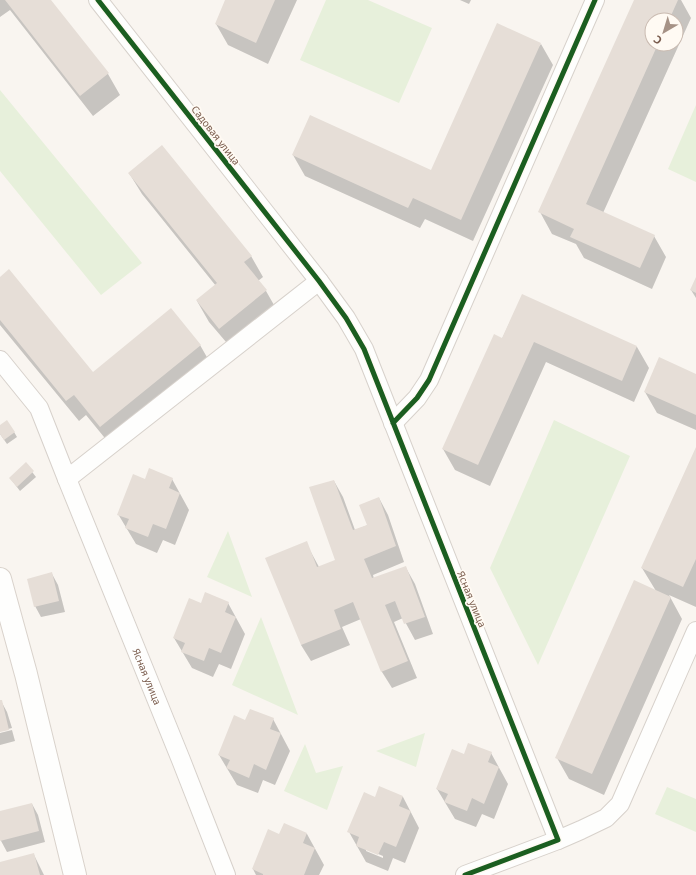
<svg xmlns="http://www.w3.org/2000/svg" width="696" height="875" font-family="'Noto Sans',sans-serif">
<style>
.green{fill:#e7f0db}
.shadow{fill:#0003;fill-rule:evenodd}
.building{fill:#e6ded7}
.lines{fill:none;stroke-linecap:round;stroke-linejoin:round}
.street-casing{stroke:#d7d1cb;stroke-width:20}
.secondary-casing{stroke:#d9d2cb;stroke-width:24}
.street{stroke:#fefefd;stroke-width:18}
.secondary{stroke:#fefefd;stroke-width:22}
.cycleway-casing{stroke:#fffaf3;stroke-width:8}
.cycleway{stroke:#1b5e20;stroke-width:5}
.labels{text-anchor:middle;stroke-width:3.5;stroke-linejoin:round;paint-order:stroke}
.street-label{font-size:10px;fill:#7a5c4d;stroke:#fffaf3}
</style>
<rect width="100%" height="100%" fill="#f9f5f0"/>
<!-- green -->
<path class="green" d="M326,0H368L432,28L399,103L300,60Z
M0,90L142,263L101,295L0,171Z
M696,105V182L668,169Z
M554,420L630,456L538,665L490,568Z
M228,531L252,597L207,577Z
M261,617L298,715L232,685Z
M425,733L416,767L376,751Z
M305,744L316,773L343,766L327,810L284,791Z
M667,787L696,799V832L655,814Z"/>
<!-- shadow -->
<path class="shadow" d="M0,0H50L108,74L120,95L93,116L10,10L0,17Z
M227,0H297L268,64L228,45L216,24Z
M460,0H471L469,4Z
M636,0H681L691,18L603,213L654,236L666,257L652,289L584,258L576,244L552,234L540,212ZM652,20H676V44H652Z
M541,44L553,65L473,241L425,219L420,228L305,176L293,155L431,171Z
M129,173L251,256L263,277L258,281L266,291L278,312L232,349L209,322L197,301L216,286L142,194Z
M0,278L93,373L200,345L212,366L113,448L86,415L79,421L0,325Z
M696,280V298L691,290Z
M522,296L637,347L649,368L634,402L546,362L490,486L455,470L443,449L502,339Z
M696,375V430L657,413L645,392Z
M0,426L14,432L17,437L7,444L0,434Z
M696,449V607L669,595L682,619L604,795L569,779L557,758L656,591L642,568Z
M26,464L36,477L20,491L10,478Z
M172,479L189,510L175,545L163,540L157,553L136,544L118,514L145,480Z
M334,481L343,497L355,530L368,525L379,498L388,515L404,562L373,575L374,579L406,568L415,584L433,634L415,640L403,618L394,622L417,678L392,688L382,672L361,619L342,627L350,645L311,661L301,645L306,543L319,567L337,561Z
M52,574L58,585L65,612L41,617L35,606Z
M228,603L245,634L231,669L219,664L213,677L192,668L174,638L201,604Z
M0,701H1L7,712L12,728L0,731Z
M273,719L290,751L275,785L263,780L258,793L237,785L219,755L246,721Z
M12,730L15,741L0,745V733Z
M491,753L508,784L494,819L482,814L476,827L455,819L437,789Z
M380,788L403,797L419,828L405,863L393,858L388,871L366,862L349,832L376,798ZM366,849L383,856V858L366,851Z
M32,804L38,815L45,842L7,852L0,839V812Z
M307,834L324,865L319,875H256L253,869L280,835Z
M34,855L44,875H0V863Z"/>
<!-- building -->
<path class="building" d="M5,0H51L109,73L80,96Z
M225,0H275L256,43L215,24Z
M634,0H678L669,20H652V44H658L586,204L655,235L640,268L570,237L574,229L538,212Z
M497,23L541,43L461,220L413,198L408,208L292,155L310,115L431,170Z
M162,145L252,256L244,262L267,290L219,329L196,300L217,283L128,173Z
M9,269L93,372L171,308L201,345L100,427L74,395L66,401L0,320V277Z
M696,277V293L690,290Z
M522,294L637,346L622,381L534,342L478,465L442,449L494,334L502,338Z
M659,357L696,374V415L644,392Z
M7,420L15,432L4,440L0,434V425Z
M696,447V559L683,587L641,568Z
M26,462L34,471L17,487L9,478Z
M149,468L173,478L169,488L180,493L166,529L153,524L148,537L125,528L129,519L117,515L133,474L145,479Z
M334,480L353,530L367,525L359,505L379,497L396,546L364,559L372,578L406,566L425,617L404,624L395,601L385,605L408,661L381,672L353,602L334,610L341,629L301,645L265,558L307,541L317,567L335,560L309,487Z
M52,572L59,601L34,607L27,579Z
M634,580L671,597L592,774L555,758Z
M205,592L229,602L225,612L236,617L221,653L209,648L204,661L181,652L185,643L173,638L189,598L201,603Z
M0,700H2L9,730L0,732Z
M250,709L274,718L270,729L281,733L266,770L254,764L249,778L226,768L230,760L218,755L234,715L245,720Z
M468,743L492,752L488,762L499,767L484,804L472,798L467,811L444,802L448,794L436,789L452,749L464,754Z
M379,786L403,796L399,806L411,811L396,847L384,842L378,855L356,846L359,837L347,832L364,792L375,797Z
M32,803L39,831L0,841V811Z
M284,823L307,833L303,843L315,848L304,875H263V874L252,869L268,829L279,834Z
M34,853L40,875H0V862Z"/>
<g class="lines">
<defs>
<g id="street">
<path d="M98,0L319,281L346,318L364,349L558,840L465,875"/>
<path d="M0,360L39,408L67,479L319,281"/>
<path d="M393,423L417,398L429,380L595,0"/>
<path id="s1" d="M67,479L181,760L226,875"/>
<path d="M558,840L581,830L606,818L620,804L696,631"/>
</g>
<path id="secondary" d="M0,579L26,674L75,875"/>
</defs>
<!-- street casing -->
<use href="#street" class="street-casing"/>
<!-- secondary casing -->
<use href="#secondary" class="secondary-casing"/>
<!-- street -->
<use href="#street" class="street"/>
<!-- secondary -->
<use href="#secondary" class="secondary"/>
<defs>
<path id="cycleway" d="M98,0L319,281L346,318L364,349L558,840L465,875
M393,423L417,398L429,380L595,0"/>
</defs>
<!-- cycleway casing -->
<use href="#cycleway" class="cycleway-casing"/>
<!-- cycleway -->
<use href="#cycleway" class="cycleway"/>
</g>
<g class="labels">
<!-- street labels -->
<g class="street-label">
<text transform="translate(216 135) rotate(52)" y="4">Садовая улица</text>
<text transform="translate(472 599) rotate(68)" y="4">Ясная улица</text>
<text dy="4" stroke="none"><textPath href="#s1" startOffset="213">Ясная улица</textPath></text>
</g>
</g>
<!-- north arrow -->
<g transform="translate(664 32) rotate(218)"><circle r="19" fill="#fffaf3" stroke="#cabbb1"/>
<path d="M0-3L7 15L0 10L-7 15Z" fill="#a69286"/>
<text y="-6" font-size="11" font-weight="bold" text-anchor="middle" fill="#7a5c4d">С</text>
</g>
</svg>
